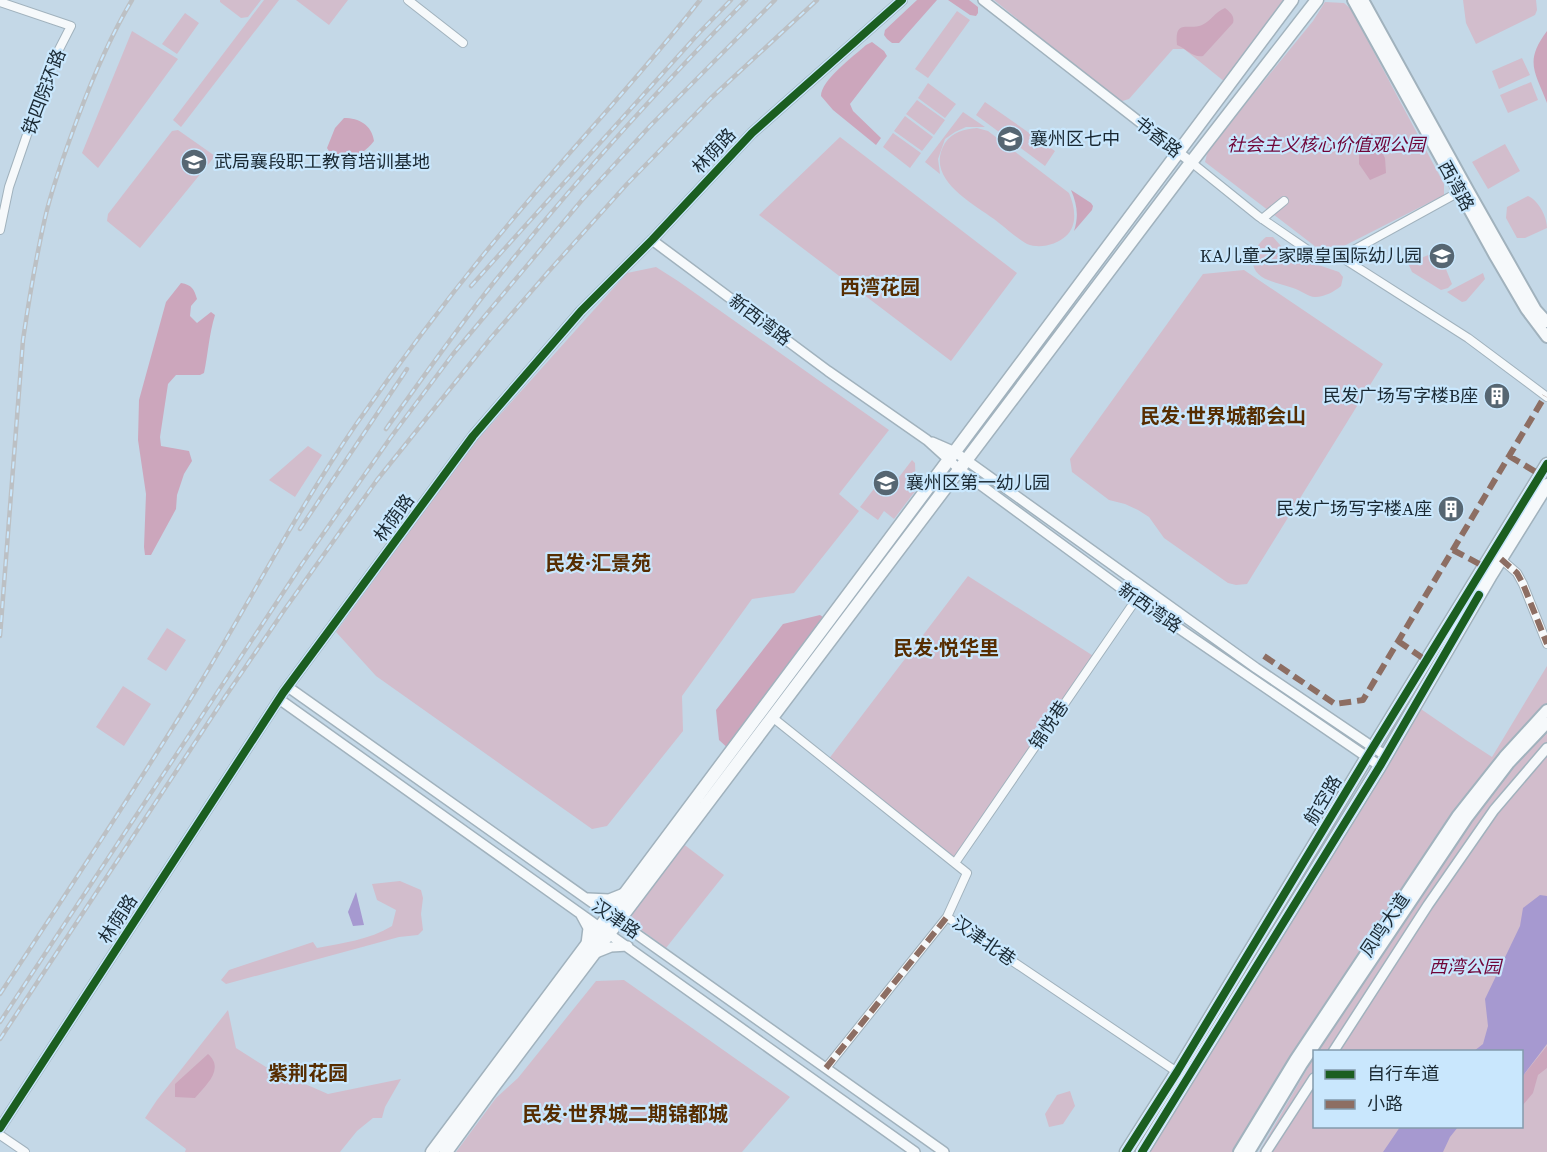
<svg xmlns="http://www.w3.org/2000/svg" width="1547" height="1152" font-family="'Source Serif 4','Noto Sans SC',serif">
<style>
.green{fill:#d2bdcc}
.forest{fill:#cca6bc}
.water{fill:#a699d0}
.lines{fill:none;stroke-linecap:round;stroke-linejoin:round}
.minor-casing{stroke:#a1b2bd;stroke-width:10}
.tertiary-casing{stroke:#a1b2bd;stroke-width:12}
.secondary-casing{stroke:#a1b2bd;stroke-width:14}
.primary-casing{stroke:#a1b2bd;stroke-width:15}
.minor{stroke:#f6f9fb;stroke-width:8}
.tertiary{stroke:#f6f9fb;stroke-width:9}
.secondary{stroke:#f6f9fb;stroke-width:10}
.primary{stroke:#f6f9fb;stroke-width:12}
.rail-casing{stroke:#bcc0c4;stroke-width:4.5}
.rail{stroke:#c9e7fd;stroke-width:2;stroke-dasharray:7;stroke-linecap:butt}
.quiet{stroke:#8d6e63;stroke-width:6;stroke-dasharray:12 6;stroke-linecap:butt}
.cycleway-casing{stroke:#c9e7fd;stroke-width:11}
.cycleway{stroke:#1b5e20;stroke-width:8}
.labels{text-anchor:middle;stroke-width:4.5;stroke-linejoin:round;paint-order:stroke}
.street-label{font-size:18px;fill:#1a2933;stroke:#c9e7fd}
.poi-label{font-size:18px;fill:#1a2933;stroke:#c9e7fd;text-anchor:start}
.park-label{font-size:18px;font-style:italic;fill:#700538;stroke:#c9e7fd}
.neighbourhood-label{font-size:20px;font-weight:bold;fill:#562d01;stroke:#c9e7fd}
</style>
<rect width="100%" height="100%" fill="#c4d8e7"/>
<!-- green -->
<path class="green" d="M220,0H261L248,17L241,18L220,2Z
M264,0H279L181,127L173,120Z
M296,0H348L329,25Z
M994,0H1287L1225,82L1184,49H1173L1129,99L1119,102Z
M1463,0H1536L1537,10L1535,15L1476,44L1466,23Z
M1325,2L1344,3L1351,9L1444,184V195L1342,247H1316L1205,162L1208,150L1313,21Z
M957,11L970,20L928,78L915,69Z
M185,13L199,23L177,54L162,44Z
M132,31L178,59L98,168L82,153Z
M1522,58L1530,75L1499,89L1492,71Z
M1531,82L1538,100L1508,113L1500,95Z
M928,83L956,104L945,118L918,98Z
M917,100L945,120L934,135L906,114Z
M985,102L1055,151L1045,166L976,115Z
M963,112L985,127H966L955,132L945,139L938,159L940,174L925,162Z
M905,116L933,137L922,151L894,131Z
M977,128L988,131L1069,193C1075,207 1078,225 1066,236C1056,245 1040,249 1027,244C1018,239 1003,226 994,219C971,202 924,178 945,143C952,132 965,129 977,128Z
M178,130L215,156L140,248L107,221L108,214L172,131Z
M893,133L921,153L910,168L883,147Z
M840,137L1017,273L951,361L759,215Z
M1505,144L1520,171L1488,189L1472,162Z
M1528,196C1539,201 1547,217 1547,228L1525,238H1517L1506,218L1507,207Z
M1266,237H1273L1289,255L1339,272L1343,277L1341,286C1335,291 1325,297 1315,297C1309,297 1300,290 1293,288C1276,282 1250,280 1253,257C1255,248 1260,242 1266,237Z
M1431,254L1441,257L1452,284L1448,288L1441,290L1412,272L1408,263Z
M656,267L678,281L889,430L839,494L859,511L794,593L752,599L682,696L683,731L607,826L592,829L376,676L336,632L470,448L627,273Z
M1244,270L1383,364L1247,584L1236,585L1228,583L1164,538L1149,517L1138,510L1125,504L1109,500L1072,472L1070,459L1203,274Z
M1483,273L1485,279L1466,301L1462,302L1447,292Z
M308,446L322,455L295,497L269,480Z
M912,460L915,463L916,490L894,519L884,511L878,520L860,507L883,477L893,485Z
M968,576L1095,657L955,859L828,760Z
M167,628L186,640L166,671L147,659Z
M1547,666V1152H1259L1314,1057V1126H1522V1052L1318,1051L1449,829L1239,1152H1141L1415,705L1466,740L1492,757Z
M123,686L151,704L124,746L96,727Z
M682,843L724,875L666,948L636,926L632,917L634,905Z
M400,881L421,890L423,898L421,914L423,930L418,935L399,937L226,984L221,980L229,970L313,942L317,948C342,943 369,940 392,926L396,910L377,900L372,884Z
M624,980L790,1097L742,1152H456L496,1098L518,1078L596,981Z
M228,1010L236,1048L266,1067L328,1094L401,1079L385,1107L382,1118H373L357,1131L340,1152H185L186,1149L145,1118L157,1100Z
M1070,1091L1075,1106L1063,1124L1049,1127L1045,1114L1057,1095Z"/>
<!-- forest -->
<path class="forest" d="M917,0H937L899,43H892L887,39L884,35L885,30Z
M948,0H969L978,7V13L976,16L970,15Z
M1225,8C1230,12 1235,16 1233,23L1203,56C1193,58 1187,49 1177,45C1174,18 1189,31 1202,25C1211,21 1215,12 1225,8Z
M1547,31V103C1535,71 1524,62 1547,31Z
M872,42L884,51L887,56L850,104L853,111L881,138L876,145L833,110L821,96C821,80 854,56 866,45Z
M344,118C359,118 372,125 374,141C367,151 355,157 344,162L332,156L327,148L335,128Z
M1372,133L1385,158L1386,173L1370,180L1359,164V146Z
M1071,190L1091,203L1093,206L1092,210L1074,231C1079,216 1077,204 1071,190Z
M181,283C192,285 194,289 197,299L191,306L190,316L197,323L211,312L215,315C209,334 208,354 204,373L200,375H176L168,384L160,437L161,446L189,451L192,461L184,474L177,495L176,509L151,555H145L144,547L146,494L138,440L139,400L166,302Z
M820,615L829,621L731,751L719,740L716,710L783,624Z
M1547,1046V1068L1538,1075L1533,1093L1522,1106V1077Z
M208,1054C225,1069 206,1085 195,1098L175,1097V1084Z"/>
<!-- water -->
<path class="water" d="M356,892L364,925L353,926L348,912Z
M1540,895L1547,896V1044L1522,1077V1052L1474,1051L1483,1044L1488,1026L1485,999L1520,926L1523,908Z
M1400,1127V1126L1458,1127L1450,1137L1443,1152H1383Z"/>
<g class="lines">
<defs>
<path id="minor" d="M408,0L463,43
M0,2L71,26L51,65L9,187L0,230
M1191,162L1258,216L1315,255L1341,257L1459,192
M1262,219L1284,201
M1341,257L1468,338L1547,397
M1501,559L1517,573L1523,584L1547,644
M772,717L967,873L947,917L1177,1072
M955,863L1144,588
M826,1068L947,917
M0,1135L25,1152"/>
<path id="tertiary" d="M983,0L1191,162
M652,240L828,371L927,440L959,469L1136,599L1380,766
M932,442L955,452L1256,668L1386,756
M288,687L944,1152
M279,699L915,1152
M588,898L609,899L624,893
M581,915L588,928L586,944
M596,953L611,947L628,946
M1333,1052L1428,905L1494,810L1547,748
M0,1128L283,693L473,436L581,311L652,240L752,133L902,0
M1266,1152L1314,1078"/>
<path id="secondary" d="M1353,0L1495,256L1526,309L1547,337
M1363,0L1468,190L1536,310L1547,322
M1239,1152L1295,1060L1458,815L1504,757L1547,710
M1249,1152L1302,1064L1467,818L1509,763L1547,723"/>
<path id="primary" d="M432,1152L1292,0
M446,1152L494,1086L1186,169L1317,0
M1126,1152L1177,1072L1367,757L1547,464
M1142,1152L1380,766L1491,575L1547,485"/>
</defs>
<!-- minor casing -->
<use href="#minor" class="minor-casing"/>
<!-- tertiary casing -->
<use href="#tertiary" class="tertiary-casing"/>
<!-- secondary casing -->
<use href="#secondary" class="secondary-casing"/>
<!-- primary casing -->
<use href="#primary" class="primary-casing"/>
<!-- minor -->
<use href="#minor" class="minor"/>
<!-- tertiary -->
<use href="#tertiary" class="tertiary"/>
<!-- secondary -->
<use href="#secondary" class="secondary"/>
<!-- primary -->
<use href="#primary" class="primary"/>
<defs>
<path id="rail" d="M471,286L699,33L731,0
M386,429C420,381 454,333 491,286C571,186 656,91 746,0
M300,529L407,369
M0,636L23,340C29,299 36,258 45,218C53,183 66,150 78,117C93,77 110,37 132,0
M0,994C66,894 133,793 196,690C250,601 298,509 357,423C411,346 468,271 529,200C586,133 646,69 700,0
M0,1022L302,564L391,437L453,354L582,200L650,126L775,0
M0,1039L225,697L285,609L377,480L490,339L549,271L627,184L711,98L817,0"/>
</defs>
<!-- rail casing -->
<use href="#rail" class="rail-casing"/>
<!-- rail -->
<use href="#rail" class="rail"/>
<!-- quiet -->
<path class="quiet" d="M1509,456L1541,475
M1453,550L1485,567
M1501,559L1517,573L1523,584L1547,644
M1398,641L1427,661
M1264,656L1335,704L1363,700L1545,396
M826,1068L947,917"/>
<defs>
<path id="cycleway" d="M0,1128L283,693L473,436L581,311L652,240L752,133L902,0
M1126,1152L1177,1072L1367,757L1547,464
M1142,1152L1380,766L1479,595"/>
</defs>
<!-- cycleway casing -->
<use href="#cycleway" class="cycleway-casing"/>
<!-- cycleway -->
<use href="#cycleway" class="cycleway"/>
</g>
<!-- icons -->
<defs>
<symbol id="school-disc" viewBox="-11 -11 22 22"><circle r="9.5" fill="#566672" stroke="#c9e7fd"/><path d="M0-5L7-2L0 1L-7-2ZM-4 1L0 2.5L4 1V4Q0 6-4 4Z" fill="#fff"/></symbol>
<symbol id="university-disc" viewBox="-11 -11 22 22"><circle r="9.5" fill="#566672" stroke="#c9e7fd"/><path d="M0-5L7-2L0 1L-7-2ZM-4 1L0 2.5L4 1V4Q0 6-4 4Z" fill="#fff"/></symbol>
<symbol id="building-disc" viewBox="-11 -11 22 22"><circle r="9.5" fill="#566672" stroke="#c9e7fd"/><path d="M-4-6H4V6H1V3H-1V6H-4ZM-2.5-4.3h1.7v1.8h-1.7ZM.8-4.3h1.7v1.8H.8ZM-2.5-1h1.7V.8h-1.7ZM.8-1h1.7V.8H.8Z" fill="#fff"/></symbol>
</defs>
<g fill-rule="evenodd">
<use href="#school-disc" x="995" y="124" width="30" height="30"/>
<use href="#university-disc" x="179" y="147" width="30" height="30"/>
<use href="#school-disc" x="1427" y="241" width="30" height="30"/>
<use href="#building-disc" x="1482" y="381" width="30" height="30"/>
<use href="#school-disc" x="871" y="468" width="30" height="30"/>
<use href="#building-disc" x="1436" y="494" width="30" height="30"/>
</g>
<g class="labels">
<!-- street labels -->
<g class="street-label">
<text transform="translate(44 92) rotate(-69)" y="6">铁四院环路</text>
<text transform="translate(1158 137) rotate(38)" y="6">书香路</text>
<text transform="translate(714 151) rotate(-47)" y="6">林荫路</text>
<text transform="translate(1456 186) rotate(61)" y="6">西湾路</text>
<text transform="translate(760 320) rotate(37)" y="6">新西湾路</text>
<text transform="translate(394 518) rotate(-54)" y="6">林荫路</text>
<text transform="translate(1150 608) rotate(35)" y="6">新西湾路</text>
<text transform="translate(1049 725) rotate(-56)" y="6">锦悦巷</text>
<text transform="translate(1323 800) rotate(-59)" y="6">航空路</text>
<text transform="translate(118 919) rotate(-57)" y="6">林荫路</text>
<text transform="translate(616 919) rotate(35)" y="6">汉津路</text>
<text transform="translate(1385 925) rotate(-56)" y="6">凤鸣大道</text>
<text transform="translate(984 941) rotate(35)" y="6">汉津北巷</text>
</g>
<!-- poi labels -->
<g class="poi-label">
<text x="1030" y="145">襄州区七中</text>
<text x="214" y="168">武局襄段职工教育培训基地</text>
<text x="1422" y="262" text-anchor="end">KA儿童之家暻皇国际幼儿园</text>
<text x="1478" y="402" text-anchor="end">民发广场写字楼B座</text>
<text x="906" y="489">襄州区第一幼儿园</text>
<text x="1432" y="515" text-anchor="end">民发广场写字楼A座</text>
</g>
<!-- park labels -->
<g class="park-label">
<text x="1326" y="151">社会主义核心价值观公园</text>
<text x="1465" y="973">西湾公园</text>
</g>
<!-- neighbourhood labels -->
<g class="neighbourhood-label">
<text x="880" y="294">西湾花园</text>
<text x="1223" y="423">民发·世界城都会山</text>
<text x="598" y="570">民发·汇景苑</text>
<text x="946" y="655">民发·悦华里</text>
<text x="308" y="1080">紫荆花园</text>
<text x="625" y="1121">民发·世界城二期锦都城</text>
</g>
</g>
<!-- legend -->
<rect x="1313" y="1050" width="210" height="78" fill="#c9e7fd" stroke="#839bac" stroke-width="1.5"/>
<rect x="1325" y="1070" width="30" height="9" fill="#1b5e20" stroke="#839bac" stroke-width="1.5"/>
<text x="1367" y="1080" font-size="18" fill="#1a2933">自行车道</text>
<rect x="1325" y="1100" width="30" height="9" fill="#8d6e63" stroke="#839bac" stroke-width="1.5"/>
<text x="1367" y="1110" font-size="18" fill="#1a2933">小路</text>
</svg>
